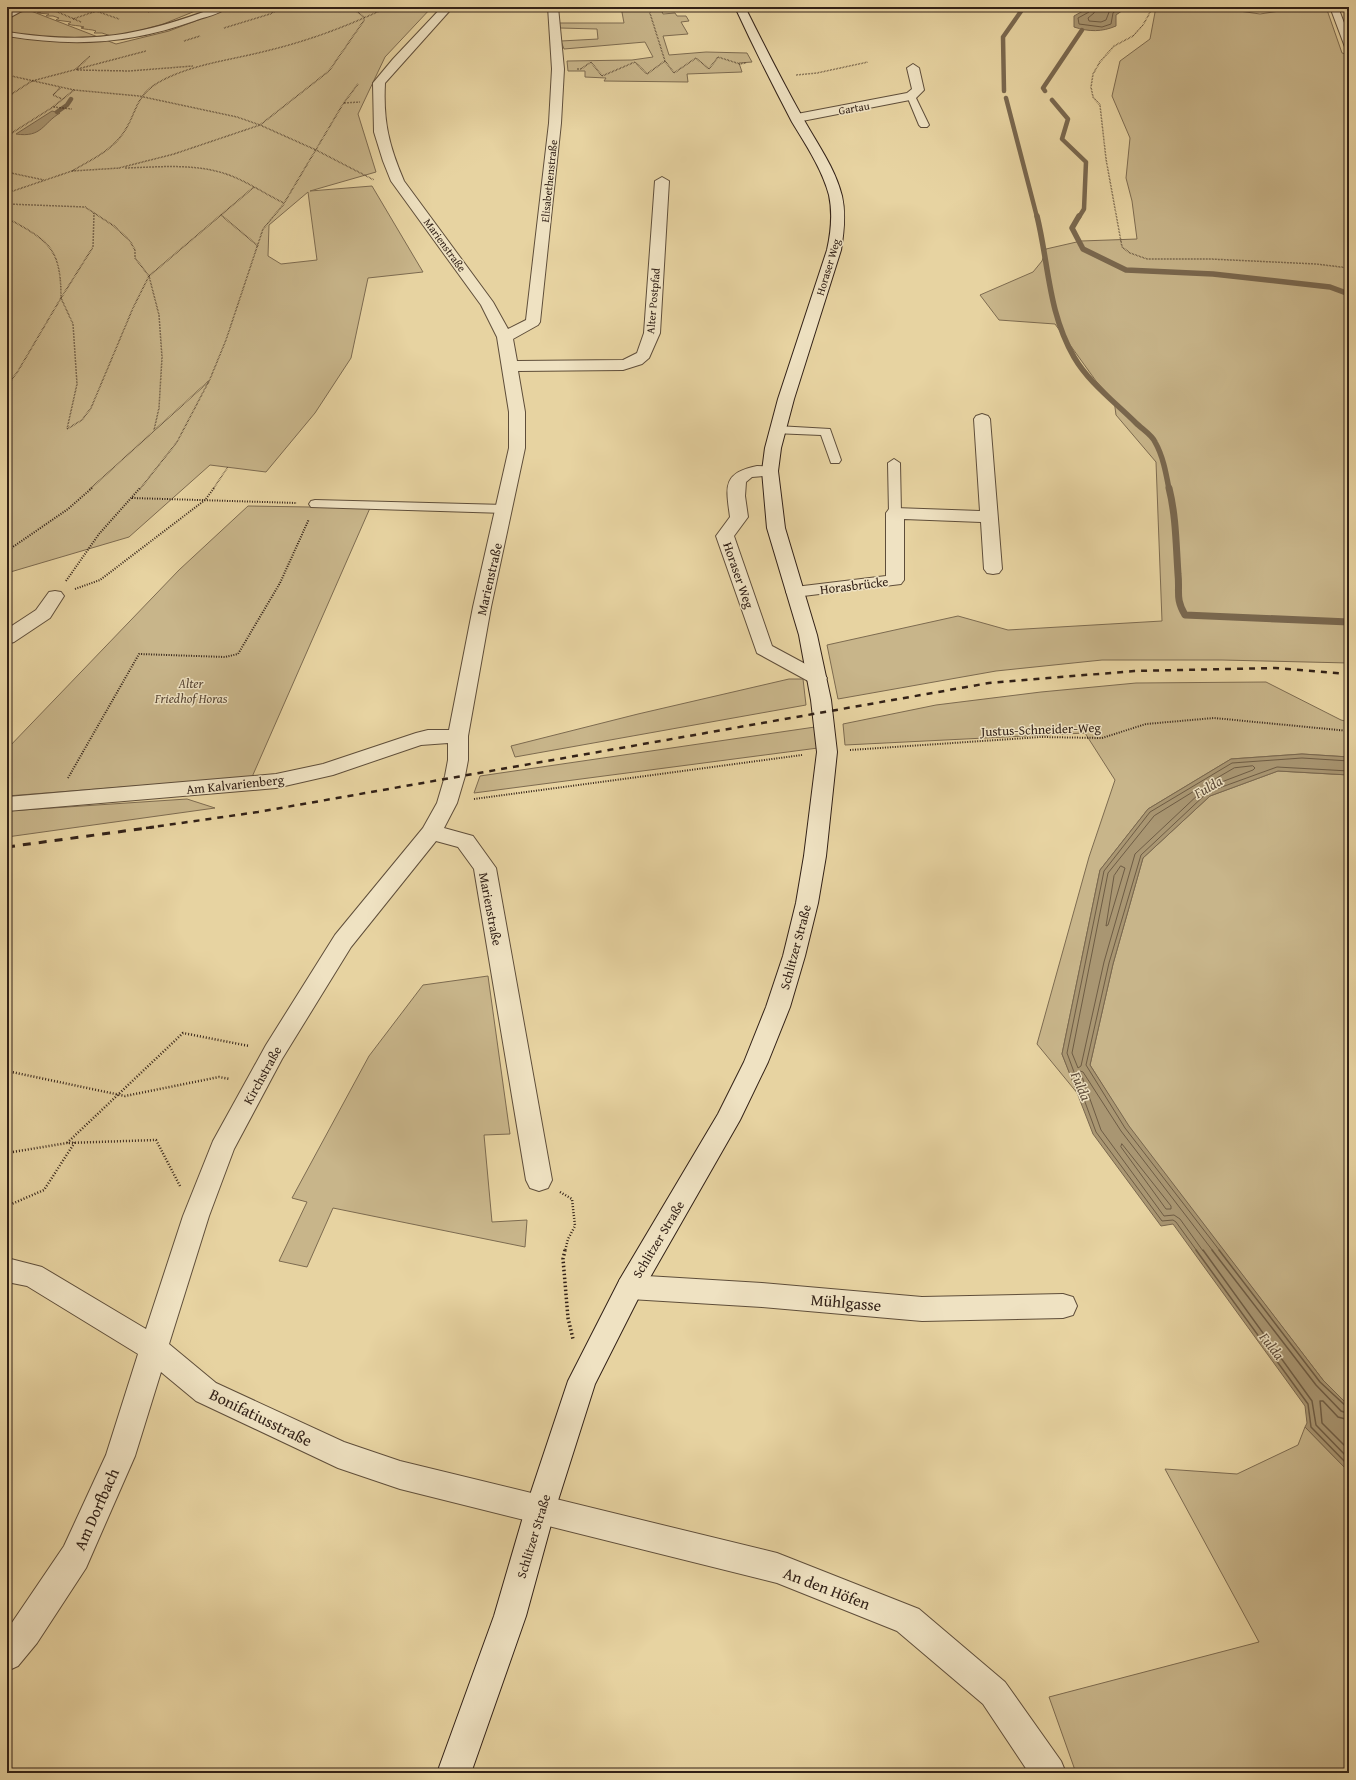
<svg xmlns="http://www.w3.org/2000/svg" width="1356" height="1780" font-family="'Gentium Book Plus',serif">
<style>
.green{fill:#c8b58a;stroke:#7d6b50;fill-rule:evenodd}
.water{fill:#a99672;stroke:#79674e}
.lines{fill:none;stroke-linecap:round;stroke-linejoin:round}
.shore-far1{stroke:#6e5c44;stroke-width:1}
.shore{stroke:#6e5c44;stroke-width:1.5}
.stream-far2{stroke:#79674e;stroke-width:4.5}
.stream-far1{stroke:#79674e;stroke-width:5.5}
.stream{stroke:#79674e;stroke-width:7}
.service-casing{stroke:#5f4e3a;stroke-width:2}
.minor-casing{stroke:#5f4e3a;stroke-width:2}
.secondary-casing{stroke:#322117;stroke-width:2}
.path-far3{stroke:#322117;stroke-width:1.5;stroke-dasharray:0.5 1;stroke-linecap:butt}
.path-far2{stroke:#322117;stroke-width:2;stroke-dasharray:1 1.5;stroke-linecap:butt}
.path-far1{stroke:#322117;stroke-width:2.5;stroke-dasharray:1 2;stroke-linecap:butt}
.path{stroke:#322117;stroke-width:3.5;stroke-dasharray:1.5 2.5;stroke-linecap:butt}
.service{fill:#efe2c2;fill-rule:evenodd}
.minor{fill:#efe2c2;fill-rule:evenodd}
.secondary{fill:#efe2c2;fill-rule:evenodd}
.rail-far1{stroke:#322117;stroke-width:2.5;stroke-dasharray:6 6;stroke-linecap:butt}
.rail{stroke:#322117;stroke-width:3;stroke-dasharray:8 8;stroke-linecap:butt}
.labels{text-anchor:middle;stroke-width:3;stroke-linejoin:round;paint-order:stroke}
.far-street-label{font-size:11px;fill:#322117;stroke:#efe2c2}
.street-label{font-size:13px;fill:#322117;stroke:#efe2c2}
.park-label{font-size:13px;font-style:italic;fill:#584634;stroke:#efe2c2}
.water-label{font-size:14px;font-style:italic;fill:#5c4a37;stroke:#efe2c2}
.near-street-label{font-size:16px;fill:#322117;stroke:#efe2c2}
</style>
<rect width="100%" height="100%" fill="#e7d3a1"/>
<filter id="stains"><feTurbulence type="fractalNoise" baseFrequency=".005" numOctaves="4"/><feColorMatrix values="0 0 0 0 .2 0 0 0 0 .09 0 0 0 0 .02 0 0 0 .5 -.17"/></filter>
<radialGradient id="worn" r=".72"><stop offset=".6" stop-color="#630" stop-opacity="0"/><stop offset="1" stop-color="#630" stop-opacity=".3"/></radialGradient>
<!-- green -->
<path class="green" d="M38,7H205L161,25L114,37L102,33H94L96,31C91,29 86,30 81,28L84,27C78,25 73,26 68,24L71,22L56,20L59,18L53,16H46L49,14L37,13L41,12L31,11L116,44L169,31L232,7H432L385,57L358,114L376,172L310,191L372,186L423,272L368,278L351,358L315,413L266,472L210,465L129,537L7,573V13L30,11ZM308,192L317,260L281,264L268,256L269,225Z
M621,7H660L663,14L675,13L677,16H686L689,21L681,22L688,34L663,36L669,55L706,52L747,53L752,62L739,63L742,72L687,74L688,82L604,81L606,78L585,77V71H568L567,61L632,60L653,57L645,42L564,49L561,41L598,39L597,29L560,28L559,23H624Z
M1156,7H1211L1260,14L1286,10L1280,7H1326L1342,53L1349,55V663L1222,660H1102L996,671L838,699L827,645L958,616L1008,630L1162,621L1156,462L1116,415L1114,400L1096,381L1055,324L999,320L980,295L1033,272L1042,261L1046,249L1081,241L1137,239L1132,201L1126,178L1130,138L1112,96L1120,61L1150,39Z
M248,506L370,508L252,777L7,796V749L179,570Z
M789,679H803L806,705L515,757L511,746L638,714Z
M1266,682L1341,720L1349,722V757L1302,754L1231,759L1148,809L1100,870L1062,1054L1078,1094L1037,1044L1089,857L1115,780L1085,733L845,745L843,724L936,705L1041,692L1136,683Z
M815,727L818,748L474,793L480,776Z
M1278,771L1349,775V1406L1323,1380L1128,1126L1090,1065L1113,964L1143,858L1210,796Z
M187,799L215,808L7,837V811Z
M488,976L510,1134L484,1135L492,1222L527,1220L525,1247L333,1208L307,1267L279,1261L307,1202L292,1198L369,1056L423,985Z
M1305,1427L1349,1472V1773H1076L1049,1697L1259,1642L1165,1469L1237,1474L1298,1445Z"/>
<!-- water -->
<path class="water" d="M1090,7H1124L1126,8L1116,15V26C1102,32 1089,32 1074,27V16Z
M52,111L60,113C43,123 42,138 16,134Z
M1302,754L1349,757V775L1278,771L1210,796L1143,858L1113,964L1090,1065L1129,1126L1323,1380L1349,1406V1472L1305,1427L1307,1423L1305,1406L1173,1224L1161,1226L1093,1134L1062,1054L1100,870L1148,809L1231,759Z"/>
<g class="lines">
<!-- shore-far1 -->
<path class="shore-far1" d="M1091,7L1089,12L1078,18L1079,24L1102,27L1111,24L1113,13L1120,7
M1096,7L1094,13L1088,18L1089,21L1101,22L1106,20L1111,7
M1253,766L1255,768L1253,770L1211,786L1209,785L1210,782L1234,768Z
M1198,789L1201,790V792L1135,854L1104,962L1081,1066L1078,1068L1072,1053L1108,873L1154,816Z
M1121,866L1125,868L1108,925L1106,926L1114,876Z
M1122,1144L1171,1206V1209H1166L1121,1147Z
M1197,1251L1176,1222L1173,1220L1162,1221L1096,1132L1067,1053L1104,871L1150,812L1232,763L1302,758L1349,761
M1203,1251L1180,1219L1174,1215L1164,1216L1101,1130L1080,1071L1083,1072L1121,1131L1213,1251
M1220,1251L1125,1128L1086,1065L1109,963L1141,855L1208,792L1277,767L1349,771"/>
<!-- shore -->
<path class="shore" d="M1196,1250L1308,1404L1311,1427L1349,1466
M1203,1250L1312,1401L1316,1425L1349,1459
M1212,1250L1316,1385L1341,1411L1349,1414
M1219,1250L1320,1382L1349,1409
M1349,1420L1338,1417L1323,1401H1320L1322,1423L1349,1450"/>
<!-- stream-far2 -->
<path class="stream-far2" d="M1004,91L1003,37L1024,7
M1045,91L1043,88L1082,30
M1006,98L1037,217
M1052,100L1068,119L1062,139L1086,162L1084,209L1079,217
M57,112L67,105L71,99"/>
<!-- stream-far1 -->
<path class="stream-far1" d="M1037,216C1049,265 1048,312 1074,357C1089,383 1115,402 1136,423C1142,429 1152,435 1155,442C1163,456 1166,473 1169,489
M1079,216L1072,228L1083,249L1126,270L1213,274L1330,287L1349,294"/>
<!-- stream -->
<path class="stream" d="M1169,488C1176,516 1176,545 1178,574C1180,592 1175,598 1185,615L1349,622"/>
<defs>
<path id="service" d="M19,7H29L7,19V14Z
M217,7H228C221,14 204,17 194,21C130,44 74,47 7,36V32C90,45 139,36 217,7Z
M1330,7H1338L1349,36V49L1345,47Z
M911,93L915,96L929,125L927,127H921L919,125L907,96Z
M777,426L830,429L841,460L839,463H831L821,435L773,433L771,430L773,427Z
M894,459L900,463L901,513L895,517L889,513L888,463Z
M315,500L505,505L511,509L505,513L311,507L309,504L311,501Z"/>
<path id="minor" d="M442,7H453L385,83C383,122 389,146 404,181L493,302L508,329L526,320L549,123L552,69L548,7H558L564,69L561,123L540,322L538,325L513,339L517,361L623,360L637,353L644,333L655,181L662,177L669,181L660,333L649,358L642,364L623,370L518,371L525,412V448L491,607L468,736V760L465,776L457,803L444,828L473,836L496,868L552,1180L548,1188L539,1191L530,1188L526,1180L474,869L458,847L436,841L351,947L282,1059L234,1149L209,1216L169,1344L216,1383L344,1442L400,1461L777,1553L919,1609L1005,1682L1061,1761L1066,1773H1029L983,1704L897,1631L777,1583L400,1489L338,1468L196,1401L161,1372L135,1456L86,1568L37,1643L18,1666L7,1671V1630L64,1546L106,1455L138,1354L27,1286L7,1282V1258L42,1267L146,1329L183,1216L213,1141L266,1045L335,935L423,828L437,803L445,776L448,760V743L421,745L333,775L276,788L7,811V797L276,774L323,764L416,733L428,730H449L473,607L509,448V412L497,337L481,305L391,181L383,161L374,132L373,83L393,59Z
M913,64L919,68L924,90L915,99L797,122L791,118L797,114L907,93L912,89L907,68Z
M982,414L988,416L990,419L1002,569L999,573L993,574L987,573L984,569L981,522L904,519V580L901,584L795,597L789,596L786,592L789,588L795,587L886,576V513L889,509L895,508L980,511L974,419L976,416Z
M757,466L776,467L778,471L776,475L752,477L746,482L745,496L748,517L734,536L772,646L824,674L827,678L824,682L817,684L810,682L757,653L716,536L730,517C726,487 722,473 757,466Z
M55,591L61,592L64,596L50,618L14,642L7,644V629L36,610L49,592Z
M630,1275L762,1283L922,1297L1063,1294L1073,1297L1077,1306L1073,1315L1063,1318L922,1321L762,1307L630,1299L620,1295L617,1287L620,1279Z"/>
<path id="secondary" d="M735,7H745C764,45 783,83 804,120C818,145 835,168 842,196C846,214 844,232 841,250L794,399L781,448L778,471L785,528L817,635L831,700L837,752L826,856L818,903L805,956L790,1007L768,1062L740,1120L640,1295L595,1384L555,1510L526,1616L471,1773H437L494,1616L525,1510L568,1381L620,1279L718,1114L744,1062L766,1007L783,956L796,903L804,856L817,752L811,700L799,635L767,528L762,471L765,448L778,399L827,250C831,232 833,214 829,195C822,169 806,145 792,122C772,84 753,46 735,7Z"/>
</defs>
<!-- service casing -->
<use href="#service" class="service-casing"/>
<!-- minor casing -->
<use href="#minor" class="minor-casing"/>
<!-- secondary casing -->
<use href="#secondary" class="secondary-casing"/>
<!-- path-far3 -->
<path class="path-far3" d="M46,7L81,22
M136,7L150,12
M354,7V9L365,18
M648,7L665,61
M1153,7L1143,25L1133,36L1114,46L1100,62L1093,74L1091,87L1093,97L1100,105L1106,159L1122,247L1130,253L1147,259H1210L1316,264L1349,268
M96,11L119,19
M73,19L108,7
M224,28L270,14L283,7
M184,41L200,36
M76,69L90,56
M577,69H581L591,62L602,76L635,62L647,74L665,61L674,73L696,58L709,69L718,57L740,64L746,63
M77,70L129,71L193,66
M7,75L74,90L139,96L237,117L260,125L316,150L374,180
M796,75L817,73L868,62
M60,88L53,95L62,99
M7,97L32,81L146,51
M344,103L360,102
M53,107L72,109
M7,136L53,107L74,90
M119,168L174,154L260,125L329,71L365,19
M125,168C160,167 196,163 229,175C248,182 265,194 284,203
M7,170L11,173L44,180
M72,171C89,161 109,152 121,136C138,114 133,96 161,81C193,64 231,60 266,51C308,41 348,26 388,7
M7,177L11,173
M7,193L72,171L120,168
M7,204L85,207L114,226L130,241L135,250V258L149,276L159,315L162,357L159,408L154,430
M221,215L258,246
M7,218C49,241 61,248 61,298L93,247L94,213
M7,275V330
M7,386L18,371L61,298L73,324L77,384L67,429L82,420L91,408L133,308L149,276L254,187
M90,489L209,381
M140,489L177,442L210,379L226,340L263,229L283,205L343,104L358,84
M213,489L228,467"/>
<!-- path-far2 -->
<path class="path-far2" d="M132,498L297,503
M7,551L68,509L92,488
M66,581L99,534L140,488
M75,589L100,580L205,500L214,488
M850,750L1041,737L1102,738L1146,724L1214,718L1349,731
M68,778L139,654L225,657L238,654L280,583L309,519
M474,799L802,755"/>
<!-- path-far1 -->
<path class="path-far1" d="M7,1071L125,1096L219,1077L230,1079
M13,1152L67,1143
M180,1186L156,1140L67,1143L183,1033L249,1046
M560,1192L572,1199L575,1226L568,1239L565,1251
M7,1206L44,1190L75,1142"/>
<!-- path -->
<path class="path" d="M565,1250L563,1259L568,1318L573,1339"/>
<!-- service -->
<use href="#service" class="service"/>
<!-- minor -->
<use href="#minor" class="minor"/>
<!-- secondary -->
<use href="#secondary" class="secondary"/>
<!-- rail-far1 -->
<path class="rail-far1" d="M146,828L258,812L989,683L1134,671L1275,668L1349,674"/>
<!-- rail -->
<path class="rail" d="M7,847L154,827"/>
</g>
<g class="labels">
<!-- far-street labels -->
<g class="far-street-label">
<text transform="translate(854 108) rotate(-10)" y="4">Gartau</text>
<text transform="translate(549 181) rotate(-84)" y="4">Elisabethenstraße</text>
<text transform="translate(445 245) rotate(54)" y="4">Marienstraße</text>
<text transform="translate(828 267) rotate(-73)" y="4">Horaser Weg</text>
<text transform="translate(653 301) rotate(-85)" y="4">Alter Postpfad</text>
</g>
<!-- street labels -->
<g class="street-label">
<text transform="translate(739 575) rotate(71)" y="5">Horaser Weg</text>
<text transform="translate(489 579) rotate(-77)" y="5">Marienstraße</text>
<text transform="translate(854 585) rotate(-7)" y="5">Horasbrücke</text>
<text transform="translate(1041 729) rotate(-2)" y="5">Justus-Schneider-Weg</text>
<text transform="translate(235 784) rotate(-6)" y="5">Am Kalvarienberg</text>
<text transform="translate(491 909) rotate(79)" y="5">Marienstraße</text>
<text transform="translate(795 947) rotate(-75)" y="5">Schlitzer Straße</text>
<text transform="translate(262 1075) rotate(-61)" y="5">Kirchstraße</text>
<text transform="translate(658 1239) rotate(-59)" y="5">Schlitzer Straße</text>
<text transform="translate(533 1536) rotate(-73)" y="5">Schlitzer Straße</text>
</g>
<!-- park labels -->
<g class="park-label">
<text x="191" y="688">Alter<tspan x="191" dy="15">Friedhof Horas</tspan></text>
</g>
<!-- water labels -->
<g class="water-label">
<text transform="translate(1208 787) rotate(-30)" y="5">Fulda</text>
<text transform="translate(1081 1086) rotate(67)" y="5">Fulda</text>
<text transform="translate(1272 1346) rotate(52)" y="5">Fulda</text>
</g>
<!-- near-street labels -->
<g class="near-street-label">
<text transform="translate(846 1302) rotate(5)" y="6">Mühlgasse</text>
<text transform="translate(261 1417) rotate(26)" y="6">Bonifatiusstraße</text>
<text transform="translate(96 1509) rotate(-66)" y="6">Am Dorfbach</text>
<text transform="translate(827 1588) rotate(21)" y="6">An den Höfen</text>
</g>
</g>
<!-- margin -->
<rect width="1356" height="1780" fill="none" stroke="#e7d3a1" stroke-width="24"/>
<rect x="8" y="8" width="1340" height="1764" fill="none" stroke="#322117" stroke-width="2"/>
<rect x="12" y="12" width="1332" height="1756" fill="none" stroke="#322117"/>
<rect width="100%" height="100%" filter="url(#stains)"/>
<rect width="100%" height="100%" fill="url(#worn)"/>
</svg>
